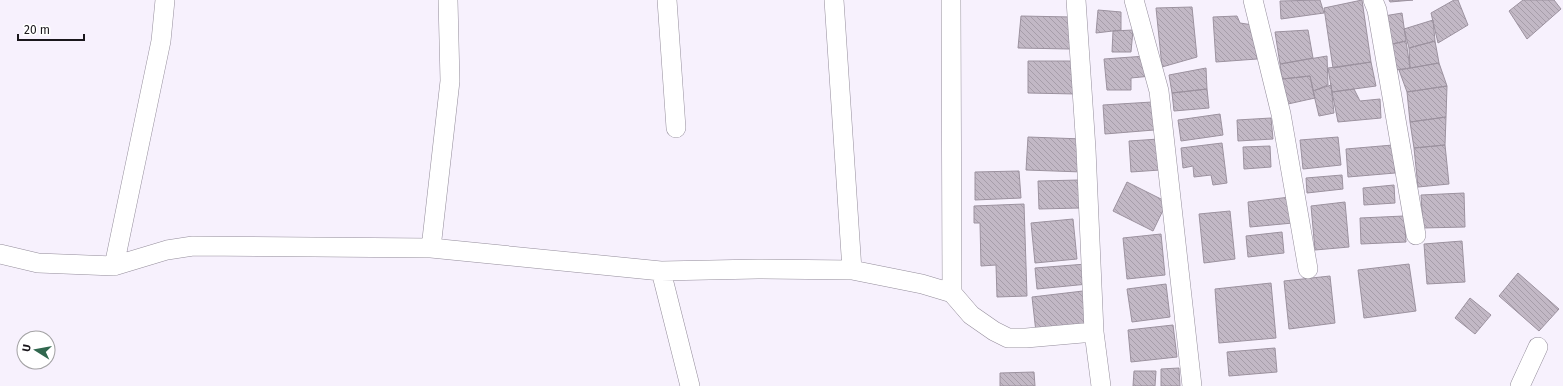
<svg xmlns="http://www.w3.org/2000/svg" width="1563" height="386" font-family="'Fira Sans',sans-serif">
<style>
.building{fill:url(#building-back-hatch);stroke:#9c929f}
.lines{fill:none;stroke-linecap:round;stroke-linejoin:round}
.minor-casing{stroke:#948d9b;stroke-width:20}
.minor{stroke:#fff;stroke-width:19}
</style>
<defs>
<pattern id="building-back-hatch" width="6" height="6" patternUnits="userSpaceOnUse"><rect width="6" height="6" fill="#c2b8c5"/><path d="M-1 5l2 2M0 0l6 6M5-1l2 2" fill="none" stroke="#a69da9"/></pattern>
</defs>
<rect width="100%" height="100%" fill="#f7f1fd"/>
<!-- building -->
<path class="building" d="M1320,0L1324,13L1281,19L1280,1Z
M1362,0L1371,62L1333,68L1324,8Z
M1389,0H1413L1390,2Z
M1454,0H1458L1468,25L1438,43L1431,13Z
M1523,0H1554L1561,9L1527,39L1509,11Z
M1192,7L1197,57L1162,67L1156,8Z
M1098,10L1121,12V30L1096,33Z
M1402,13L1406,41L1383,46L1378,17Z
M1021,16L1071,17L1070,49L1018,48Z
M1237,16L1240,23L1253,25L1257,59L1216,62L1213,17Z
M1433,20L1435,41L1409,48L1404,29Z
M1133,30L1131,52H1112L1113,31Z
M1308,30L1313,58L1280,64L1275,32Z
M1406,41L1410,68L1388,71L1383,46Z
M1435,41L1439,63L1410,68L1409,48Z
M1146,56L1151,76L1131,78V90H1107L1104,59Z
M1327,56L1328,85L1313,91L1310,76L1282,79L1280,64Z
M1028,61H1076V94L1028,93Z
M1371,62L1376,86L1332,92L1328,68Z
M1439,63L1447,86L1407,92L1399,70Z
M1206,68L1207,89L1172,93L1169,75Z
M1310,76L1315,98L1288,104L1282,79Z
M1331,85L1334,113L1319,116L1313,91Z
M1447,86L1446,117L1410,122L1407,92Z
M1207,89L1209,108L1174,111L1172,93Z
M1354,89L1360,101L1380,99L1381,118L1338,122L1332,92Z
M1152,102L1154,130L1105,134L1103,105Z
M1220,114L1223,135L1181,141L1178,120Z
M1446,117L1445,145L1414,148L1410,122Z
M1271,118L1273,139L1238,141L1237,120Z
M1028,137L1083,139L1082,172L1026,170Z
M1338,137L1341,165L1303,169L1300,140Z
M1159,139L1160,170L1131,172L1129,141Z
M1222,143L1227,183L1213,185L1211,175L1194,177L1193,166L1183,168L1181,148Z
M1393,145L1395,173L1348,177L1346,149Z
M1445,145L1449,184L1418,187L1414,148Z
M1270,146L1271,167L1244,169L1243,147Z
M1019,171L1021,198L975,200V172Z
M1342,175L1343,189L1307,193L1306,178Z
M1079,180L1080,208L1039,209L1038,181Z
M1127,182L1167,202L1153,231L1113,211Z
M1394,185L1395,203L1364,205L1363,188Z
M1464,193L1465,227L1423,228L1421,195Z
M1290,197L1293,223L1250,227L1248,202Z
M1345,202L1349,247L1315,250L1311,206Z
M1024,204L1027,296L997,297L996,265L981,266L980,223H974V206Z
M1230,211L1235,259L1204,263L1199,214Z
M1404,216L1406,242L1361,244L1360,218Z
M1073,219L1077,259L1035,263L1031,223Z
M1282,232L1284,253L1248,257L1246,236Z
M1161,234L1165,275L1127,279L1123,238Z
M1462,241L1465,282L1427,284L1424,244Z
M1086,264L1088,284L1037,289L1035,268Z
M1409,264L1416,311L1364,318L1358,270Z
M1518,273L1559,309L1539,331L1499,296Z
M1330,276L1335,323L1289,329L1284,281Z
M1271,283L1276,338L1219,343L1215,289Z
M1166,284L1170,317L1132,322L1127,289Z
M1083,291L1087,325L1036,332L1032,297Z
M1470,298L1491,315L1475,334L1455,318Z
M1173,325L1177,357L1131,362L1128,330Z
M1275,348L1277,372L1229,376L1227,352Z
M1179,368L1180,386H1161V369Z
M1134,371H1156L1155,386H1133Z
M1034,372L1035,386H1000V373Z"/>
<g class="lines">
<defs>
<path id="minor" d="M667,0L676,128
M834,0L852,270
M951,0L952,293
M1076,0L1086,149L1094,332L1101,386
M1134,0L1159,91L1192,386
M1253,0L1281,114L1308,269
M1373,0L1377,10L1416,235
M431,248L450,81L448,0
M0,254L38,263L114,266L167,250L193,246L431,248L661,271L758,269L852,270L922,284L952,293L971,315L994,331L1008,338H1026L1094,332
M114,266L161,41L165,0
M661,271L690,386
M1520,386L1538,347"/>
</defs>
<!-- minor casing -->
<use href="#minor" class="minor-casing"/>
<!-- minor -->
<use href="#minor" class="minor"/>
</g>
<!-- north arrow -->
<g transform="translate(36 350) rotate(281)"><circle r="19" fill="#ffffff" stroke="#a3a2a4"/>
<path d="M0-3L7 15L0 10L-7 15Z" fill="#30674e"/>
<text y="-6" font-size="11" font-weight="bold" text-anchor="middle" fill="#1a171c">U</text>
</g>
<!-- scale -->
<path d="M18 34v6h66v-6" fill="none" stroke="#1a171c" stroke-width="2"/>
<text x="24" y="34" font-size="12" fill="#1a171c" stroke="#ffffff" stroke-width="3" paint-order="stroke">20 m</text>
</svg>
